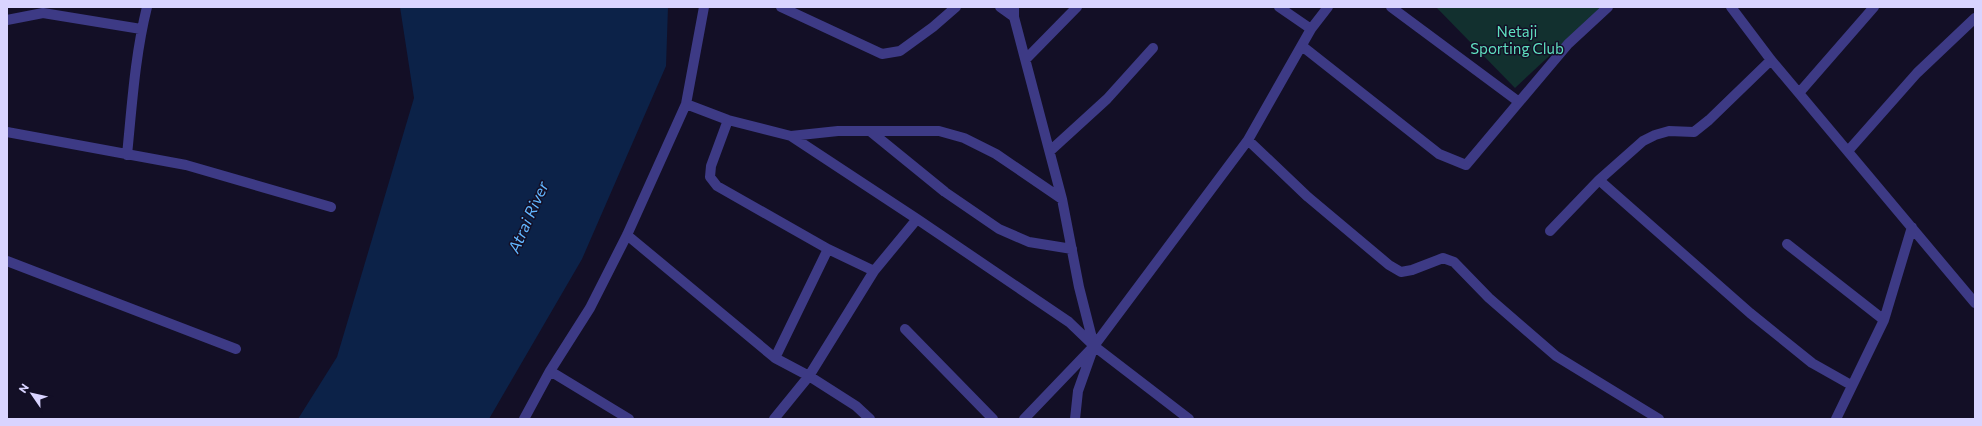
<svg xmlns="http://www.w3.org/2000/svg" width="1982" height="426" font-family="Commissioner,sans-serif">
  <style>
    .green { fill: #12302f }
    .water { fill: #0c2248 }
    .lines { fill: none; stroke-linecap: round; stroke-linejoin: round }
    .minor { stroke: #3d3a85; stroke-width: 10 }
    .labels { text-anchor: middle; stroke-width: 3; stroke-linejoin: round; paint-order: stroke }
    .park-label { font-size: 15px; fill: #5fe0c0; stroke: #130f26 }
    .water-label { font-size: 16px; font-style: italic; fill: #62b6ff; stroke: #130f26 }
  </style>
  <rect width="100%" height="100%" fill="#130f26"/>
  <path class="green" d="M1436,7h166l-87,81z"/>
  <path class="water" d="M400,7h268l-2,59 -84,193 -93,160h-191l39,-62 77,-259z"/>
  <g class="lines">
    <path class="minor" d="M781,7l101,47 18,-3 33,-24 23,-20
      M1000,7l14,10
      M1014,7v10l48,182 17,88 15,59 -16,45 -3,28
      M1279,7l32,22
      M1391,7l128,95
      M1731,7l40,53 204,243
      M7,20l36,-7 98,16
      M1302,46l137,108 27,11 102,-121 40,-37
      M1026,59l51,-52
      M1799,93l75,-86
      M686,104l42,16 63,16 47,-5h101l25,7 32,16 66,45
      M728,120l-17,46 -1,11 7,9 111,63 46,22
      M870,131l75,61 54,37 30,13 43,7
      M7,132l179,33 145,42
      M791,136l126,83 152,103 25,24 95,73
      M1248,140l60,57 81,68 12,7 11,-2 31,-12 11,4 35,36 67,58 103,63
      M1050,151l57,-52 46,-51
      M1848,151l69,-78 58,-55
      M127,155c5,-50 8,-100 20,-148
      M1599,180l151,133 62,50 39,22
      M1550,231l49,-51 44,-39 12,-6 14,-4 25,1 15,-12 62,-60
      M627,235l148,123 34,18 47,30 14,13
      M1787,244l97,76
      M7,261l229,88
      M905,329l88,90
      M775,358l53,-109
      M550,371l79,48
      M524,419l26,-48 40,-63 37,-73 59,-131 18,-97
      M774,419l35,-43 65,-105 43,-52
      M1024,419l70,-73 154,-206 63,-111 17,-22
      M1836,419l48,-99 28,-93"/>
  </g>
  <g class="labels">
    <g class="park-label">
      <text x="1517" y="37">Netaji<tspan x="1517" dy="17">Sporting Club</tspan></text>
    </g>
    <g class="water-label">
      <text transform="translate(528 217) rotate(-66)" y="6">Atrai River</text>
    </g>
  </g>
  <rect width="1982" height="426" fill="none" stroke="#d9d4ff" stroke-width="16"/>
  <g transform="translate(32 394) rotate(304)" stroke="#130f26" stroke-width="3" paint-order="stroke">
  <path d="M0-3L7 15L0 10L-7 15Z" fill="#d9d4ff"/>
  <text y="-6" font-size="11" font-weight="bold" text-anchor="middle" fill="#d9d4ff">N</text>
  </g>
</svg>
